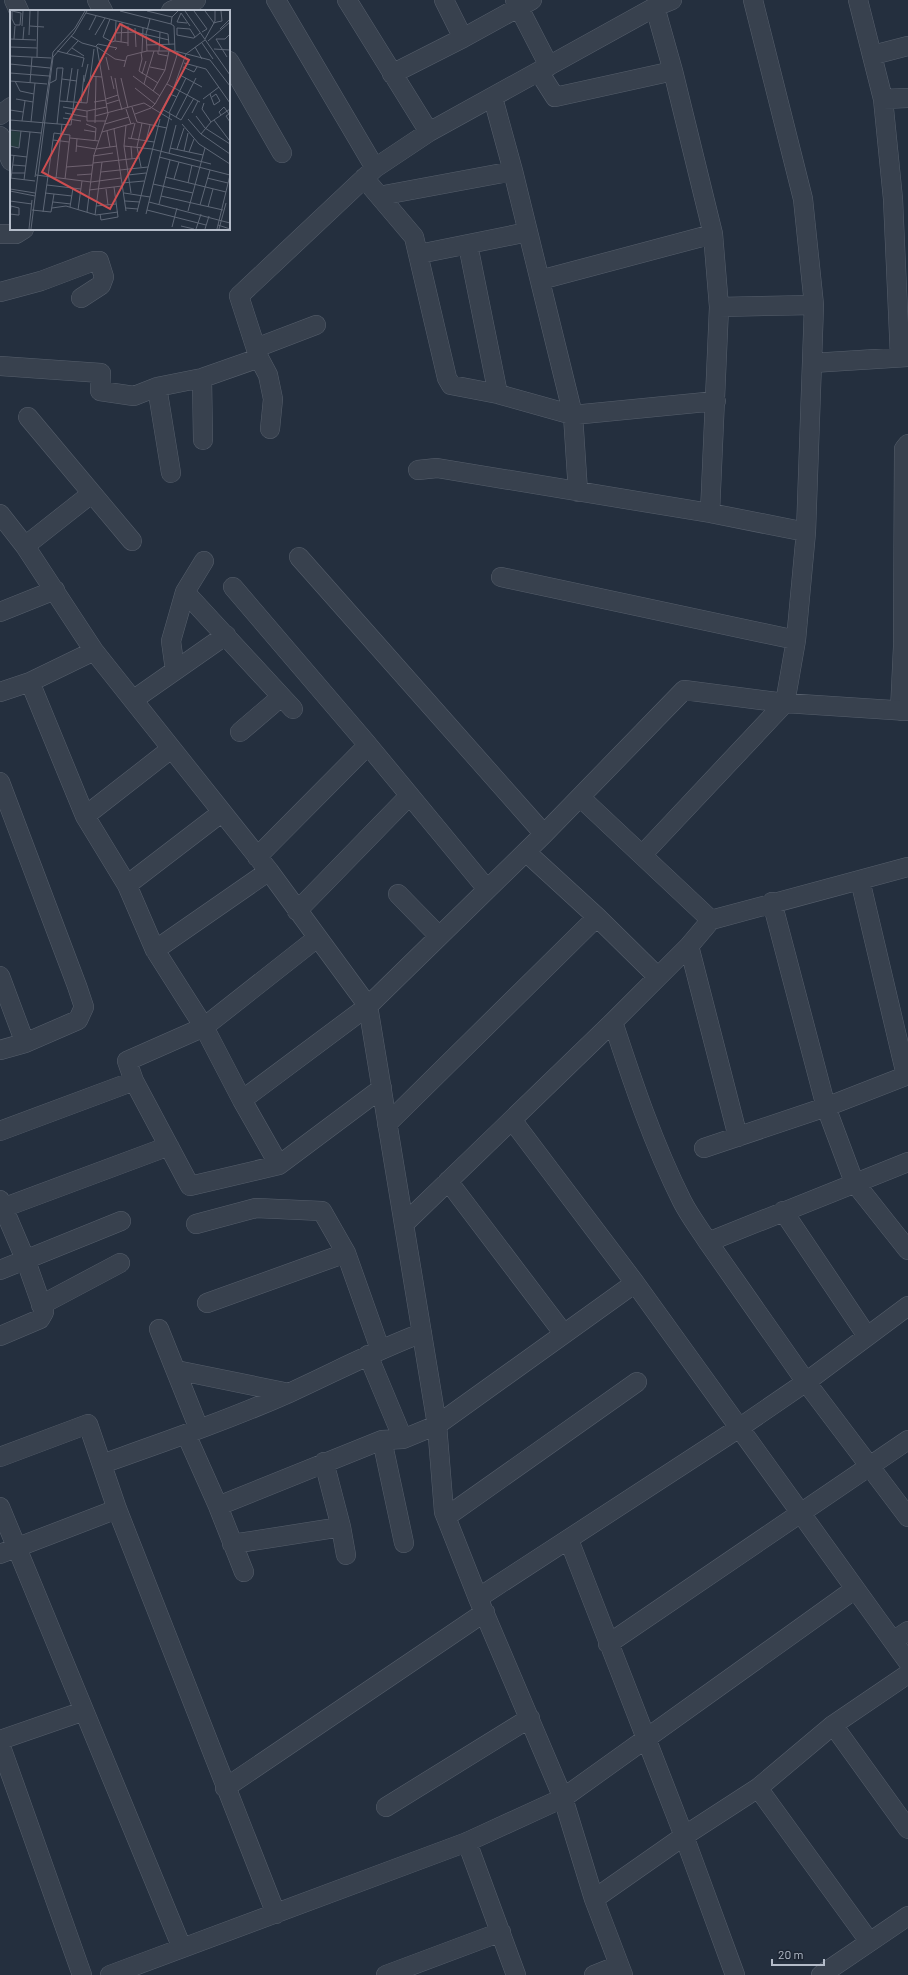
<svg xmlns="http://www.w3.org/2000/svg" width="908" height="1975" font-family="Barlow,sans-serif">
  <style>
    .lines { fill: none; stroke-linecap: round; stroke-linejoin: round }
    .street-casing { stroke: #565f6c; stroke-width: 20 }
    .street { stroke: #38414e; stroke-width: 19 }
    .inset-road { fill: none; stroke: #5e6776; stroke-width: 1 }
    .view { fill: #ce4d50; fill-opacity: 0.15; stroke: #ce4d50; stroke-width: 2 }
    .inset-edge { fill: none; stroke: #b4bcc9; stroke-width: 2 }
  </style>
  <rect width="100%" height="100%" fill="#242f3e"/>
  <g class="lines">
    <g class="street-casing">
      <path id="street" d="M14,0l5,11
        M97,0l6,11
        M276,0l99,168
        M347,0l82,132
        M444,0l19,38
        M515,0l34,66
        M858,0l25,99 10,100 7,158
        M655,7l18,64 40,163 6,73 -9,206
        M171,11l25,-11
        M873,55l35,-9
        M229,61l53,92
        M539,72l16,25 118,-26
        M392,74l71,-36 69,-38
        M493,98l20,73 60,244 5,77
        M883,99l25,-1
        M0,115l11,-8
        M0,136l11,25
        M364,178l50,59 33,141 4,7 47,9 75,21 143,-14
        M379,196l134,-25
        M0,234h16l8,-5
        M468,245l30,149
        M419,254l109,-22
        M540,280l173,-46
        M0,292l41,-11 53,-20h5l5,16 -3,8 -20,13
        M719,307l95,-2
        M256,348l60,-23
        M812,363l96,-6
        M0,366l101,7 -1,18 34,5 23,-9 45,-9 57,-20
        M202,378l1,62
        M157,387l14,86
        M28,417l104,124
        M270,429l3,-30 -5,-24 -9,-17 -20,-62 136,-128 54,-36 226,-125 17,-7
        M418,470l19,-2 273,45 96,19
        M0,514l25,32 69,105 175,220 99,135 69,419 7,87 34,86 85,200 31,101 29,76
        M25,546l66,-52
        M299,557l245,277
        M501,577l295,63
        M233,587l135,158
        M185,592l108,117
        M0,612l55,-22
        M175,670l-4,-29 14,-49 19,-31
        M30,682l55,134 42,69 28,65 49,77 38,73 37,65
        M0,692l30,-10 64,-31
        M133,700l93,-65
        M900,711l3,-64 1,-198 4,-5
        M240,732l41,-35
        M0,782l77,204 7,21 -6,13 -53,23 -25,7
        M580,797l131,123 197,-53
        M85,816l86,-67
        M526,852l71,65 61,60
        M643,854l142,-151 11,-63 10,-108 8,-227 -11,-106 -50,-199
        M257,857l111,-112 119,144
        M860,880l46,195
        M127,885l94,-72
        M398,894l41,42
        M772,902l54,205 28,75 54,68
        M297,911l112,-115
        M711,920l-22,26 49,191
        M317,938l-113,89 -77,34 7,20 56,105 89,-21 103,-77
        M155,950l114,-79
        M0,976l25,67
        M613,1022c20,61 40,121 69,179 7,14 17,27 26,41
        M242,1100l126,-94 176,-172 140,-144 101,13 123,8
        M512,1120l123,163 273,379
        M387,1124l210,-207
        M0,1131l134,-50
        M704,1148l122,-41 82,-32
        M908,1162l-200,80 98,140 102,135
        M448,1181l116,153
        M0,1200l26,61 18,51 -4,7 -40,17
        M0,1209l169,-63
        M783,1211l84,125
        M196,1224l60,-16 66,3 24,42 34,96
        M404,1224l209,-202 76,-76
        M0,1270l121,-49
        M207,1303l139,-50
        M41,1305l79,-42
        M159,1329l40,100
        M368,1355l35,84
        M176,1370l113,23
        M186,1434l32,72 26,66
        M382,1440l22,103
        M0,1457l88,-33 29,85 159,405
        M324,1462l17,65 5,28
        M102,1464c62,-22 126,-44 187,-71 44,-20 87,-43 133,-60
        M218,1506l164,-66 21,-1 34,-14 198,-142
        M0,1507l182,441
        M446,1517l191,-135
        M569,1540l115,296 51,139
        M232,1544l109,-17
        M0,1554l117,-45
        M478,1598l261,-170 67,-46 102,-76
        M893,1641l15,-10
        M608,1644l300,-204
        M833,1725l75,104
        M0,1740l84,-29
        M0,1744l82,231
        M225,1788l260,-176
        M758,1788l111,153
        M386,1807l144,-89
        M467,1842l49,133
        M594,1899l90,-63 74,-48 75,-63 75,-51
        M110,1975l357,-133 96,-44 292,-209
        M386,1975l115,-43
        M594,1975l25,-10
        M821,1975l87,-59"/>
    </g>
    <use href="#street" class="street"/>
  </g>
  <g transform="translate(10 10)">
    <rect width="220" height="220" fill="#242f3e"/>
    <path d="M0,121l11,1 -2,15 -9,-1z" fill="#263c3f"/>
    <path class="inset-road" d="M2,1l9,2 -1,12h-5l-3,-6v-8M110,1l51,13M137,1l25,6M175,1l45,64M184,1l13,18 -5,3M195,1l9,12 3,-1M76,3l82,21 1,11M171,3l-4,9 10,1M171,3l9,13M100,9l-7,18 9,5 3,-1 1,-20M207,12l5,-1 -1,-10M12,16l1,-15M20,16l14,1M118,16v20M125,18l1,19M210,19l10,-10M79,20l7,-14M105,23l20,-1 34,8M19,25l1,-24M85,25l10,-17M61,26l11,7 15,4 18,12 11,2M185,27l-5,-8 -13,-1v7l16,3h1l6,-5M0,29l26,1M4,29l1,-13M13,29l1,-12M195,29l10,-18v-10M206,29l11,18M206,29h9l5,-5M105,31l13,2M198,31l22,-19M111,32l1,-20M192,33l11,16M137,35l28,-1M86,36l2,-2 19,4 -2,2M0,37l27,1M185,37l7,12M62,38l12,8M204,39l16,1M47,41l27,7 -2,9M137,41l-1,-17 4,-15M148,41v3l10,2M149,41l1,-19M165,41l-1,-25 -3,-2 1,-7 6,-6M131,42l1,7 -3,12 19,12M132,42l1,-24M56,44l12,-13M0,46l41,2M27,47l1,-46M96,47l3,13M174,53l22,6 24,34M0,54l40,4M114,57l3,-11 20,-5h28l35,9 20,26M140,57l15,3M173,57l11,5 3,-5M0,63l39,3M132,64l4,-13M170,65l22,12M80,66l12,1M101,66l3,13M123,66l27,20M105,68l3,17M111,68l7,30M52,69l15,2M0,71l37,3M5,71l5,10 14,3M74,72l4,-18M20,73l2,-26M40,73l6,-3 1,-12h6l-6,56M134,74l10,-33M157,74l31,17M164,77l12,-33 19,-14M125,78l20,16M143,81l12,-21 4,-19M200,84l4,11 6,-4 -4,-7 -4,3M6,89l17,3M96,89l12,-4 4,15M193,89l16,-12M50,91l27,2 7,-54M57,91l5,-33M84,92l12,-2M71,93l3,-28M194,93l-2,6 9,13M96,94l13,-4M53,97l24,4M122,97l5,15 30,6M116,99l5,15M152,99l19,11 13,-22M0,100l13,2M55,103l22,4M150,103l10,-19 7,3M159,103l17,-35M182,103l6,-12 2,1M125,104l16,-6 4,-4 14,-24 9,-28M211,105l-2,-3 5,-5 5,7 -3,2 4,6M85,106l49,-13 28,17M186,106l9,12 25,16M166,107l20,-39M53,108l18,3M178,109l13,15 29,20M0,110l61,5 7,-56M204,110l15,20M12,111l3,-20M96,111h-19v-10l20,-4M21,112l4,-39M85,113l1,-46M76,114l10,4 -1,12M95,114l24,-7M172,114l17,20 31,20M104,119l12,82M0,120l31,3M74,120l12,2M97,121l3,16M92,122l32,-9M191,124l10,-12 19,-13M60,128l29,3M118,128l26,4M121,129l4,-16M43,130l16,2M136,131l4,-16M0,136l9,2 2,-17M67,136l19,3 21,-3M114,136l2,-21M121,136l1,13M160,138l33,7M167,139l7,-21M174,141l4,-18M66,142l1,-13M179,142l5,-13M159,143l7,-28M0,145l17,2M83,146l20,-3M149,147l71,18 -13,54M83,153l46,-5M3,155l13,1M56,157l27,-2M131,157l-4,-20 5,-24M91,162l47,-5M2,163h13M26,165l55,7 30,-4M67,165l15,-1M118,165l18,-2M25,167l18,-125 22,-24 10,-17M155,167l61,15M0,168l25,3M1,168l3,-23M46,168l6,-54M197,168l21,5M164,169l5,-17M14,170l6,-48M112,173l22,-2M178,173l4,-18M143,174l40,9M37,175l34,4M0,179l25,4M96,179l2,16M79,180l33,-4M0,181l25,5M35,183l27,3M114,183l26,4M121,183l-7,-47 28,3 59,15M151,186l62,14M0,191l22,3M115,191l15,1M43,192l18,2M139,192l81,21M149,194l11,-44M190,195l10,-35M86,196l20,-2M60,197l3,-19M198,197l5,-18M42,198l14,-2 30,9 22,-3M116,198l12,1M22,200l19,2 3,-18M68,200l4,-29M137,200l59,15M178,201l17,-63M33,202l11,-79 16,2 -5,44M77,202l7,-57 14,-41 -11,-67M127,202l23,-93M0,204l8,1h1v-7l-8,-2 -1,8M90,204l1,6 17,-3 -4,-30M136,204l24,-100M85,205l7,-53M208,215l12,4M171,216l13,3M162,217l5,-19M19,219l3,-29M21,219l22,-172 21,-24 13,-22M186,219l5,-15M195,219l4,-13M209,219l7,-26"/>
    <path class="view" d="M110,14l69,36 -79,149 -68,-37z"/>
    <rect width="220" height="220" class="inset-edge"/>
  </g>
  <path d="M772 1959v6h52v-6" fill="none" stroke="#b4bcc9" stroke-width="2"/>
  <text x="778" y="1959" font-size="12" fill="#b4bcc9" stroke="#1d2633" stroke-width="3" paint-order="stroke">20 m</text>
</svg>
